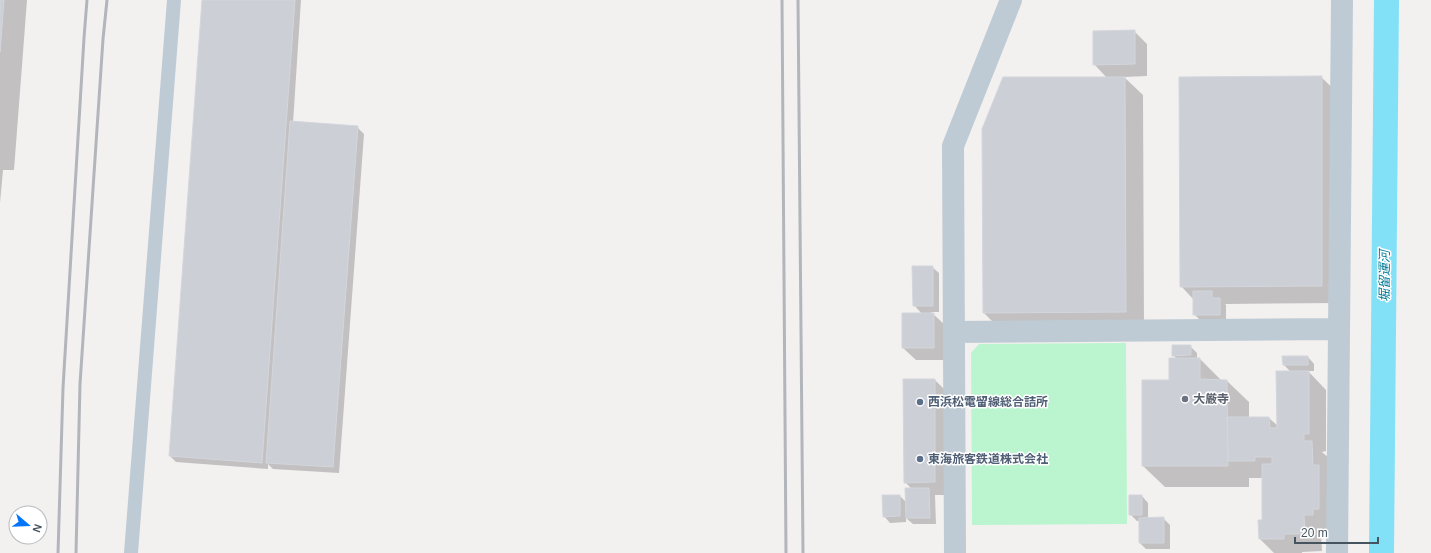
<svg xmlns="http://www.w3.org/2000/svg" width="1431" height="553" font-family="Helvetica,'Noto Sans JP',sans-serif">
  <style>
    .green { fill: #baf5cf }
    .water { fill: #82e1f7 }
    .shadow { fill: #0003 }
    .building { fill: #cccfd6; stroke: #d3d6dc }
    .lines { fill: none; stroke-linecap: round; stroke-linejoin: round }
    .service { stroke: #bfcbd4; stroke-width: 14 }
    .minor { stroke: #bfcbd4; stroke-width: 22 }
    .rail { stroke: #b2b5bb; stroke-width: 3 }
    .worship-dot { fill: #6b7280; stroke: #fff; stroke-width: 1.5 }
    .service-dot { fill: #5c6f8a; stroke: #fff; stroke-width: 1.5 }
    .labels { text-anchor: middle; stroke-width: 3; stroke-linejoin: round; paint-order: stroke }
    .worship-label { font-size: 12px; font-weight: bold; fill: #5b616d; stroke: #fff; text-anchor: start }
    .service-label { font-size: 12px; font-weight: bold; fill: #4e5e75; stroke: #fff; text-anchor: start }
    .water-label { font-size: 13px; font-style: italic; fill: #037b97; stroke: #fff }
  </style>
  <rect width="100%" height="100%" fill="#f3f0f0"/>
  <path class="green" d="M1126,343l1,181 -155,1 -1,-172 8,-9z"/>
  <path class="water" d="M1374,0h25l-5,553h-25z"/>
  <path class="shadow" d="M0,0h27l-13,170h-11l-3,33z
    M203,0h98l-8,123 64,4 7,7 -25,339 -66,-4 -5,-5v5l-92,-7 -6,-6z
    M1134,31l13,13v32l-23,1 19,18 1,235 -142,1 -18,-18 123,-235 -13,-14z
    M1321,77l18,17 1,209 -115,1 1,1v16h-25l-7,-7v-14l-13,-14z
    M932,267l7,6v39h-8l15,14v34h-30l-13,-12 19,-34 -8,-9z
    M1190,346l7,7v6h3l22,22h5l22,21v16h20l9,8 13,-54 -7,-7 24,-8 6,7v7h-6l18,19v61l-4,1 8,7v74l-9,-1 1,19 -20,1v1h-28l-14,-14 3,-18v-43h-14v9h-84l-22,-21 34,-107 -4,-4z
    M935,380l13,13v102h-13l1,29h-23l-7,-6v4l-16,1 -6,-7 16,-20 6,6 6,-13 -7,-7z
    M1142,496l6,7v16l15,-1 7,7v24h-24l-6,-6v-22h-3l-7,-7z"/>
  <path class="building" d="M0,0h4l-4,52z
    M202,0h93l-33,463 -93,-7z
    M1135,30v34l-42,1v-34z
    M1322,76v210l-142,1 -1,-210z
    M1003,77h122l1,235 -143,1 -1,-184z
    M290,121l68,5 -25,341 -67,-4z
    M912,266h21v40h-20z
    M1193,291h19v7h8v17h-27z
    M902,313h32v35h-32z
    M1172,345h19v10l-19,1z
    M1282,356h26v9h-25z
    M1169,358h31v21l27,1 1,86h-86v-86h27z
    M1276,371h33v63h-5v7h8l1,24h6v44h-6v6h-9l1,19h-21v5h-25l-1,-19h4v-56h10v-7h-17v4h-27l-1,-44h42l1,11h7z
    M903,379h32v103l-31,1z
    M905,488h24l1,30h-24z
    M882,495h18v21l-17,1z
    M1129,495h13v20h-13z
    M1164,517v26h-25v-25z"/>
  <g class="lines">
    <path class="service" d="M131,553l43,-553"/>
    <path class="minor" d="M954,332l385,-3
      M955,553l-2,-407 58,-146
      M1337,553l5,-553"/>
    <path class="rail" d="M782,0l4,553
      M798,0l5,553
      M58,553l5,-165 21,-350 3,-38
      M76,553l4,-169 23,-345 4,-39"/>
  </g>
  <circle class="worship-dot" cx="1185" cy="399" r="4"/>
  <g class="service-dot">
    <circle cx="920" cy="402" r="4"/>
    <circle cx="920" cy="459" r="4"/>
  </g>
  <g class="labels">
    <g class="worship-label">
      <text x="1193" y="403">大厳寺</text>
    </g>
    <g class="service-label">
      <text x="928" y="406">西浜松電留線総合詰所</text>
      <text x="928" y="463">東海旅客鉄道株式会社</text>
    </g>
    <g class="water-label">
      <text transform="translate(1384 276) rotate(-90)" y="5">堀留運河</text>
    </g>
  </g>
  <g transform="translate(28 525) rotate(109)"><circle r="19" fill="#ffffff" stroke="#b5bbbf"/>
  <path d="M0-3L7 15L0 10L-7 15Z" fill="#0375fa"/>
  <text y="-6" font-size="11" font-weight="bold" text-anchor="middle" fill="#465460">N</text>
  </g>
  <path d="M1295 537v6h83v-6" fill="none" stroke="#465460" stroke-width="2"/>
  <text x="1301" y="537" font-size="12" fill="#465460" stroke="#ffffff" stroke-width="3" paint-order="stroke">20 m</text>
</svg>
